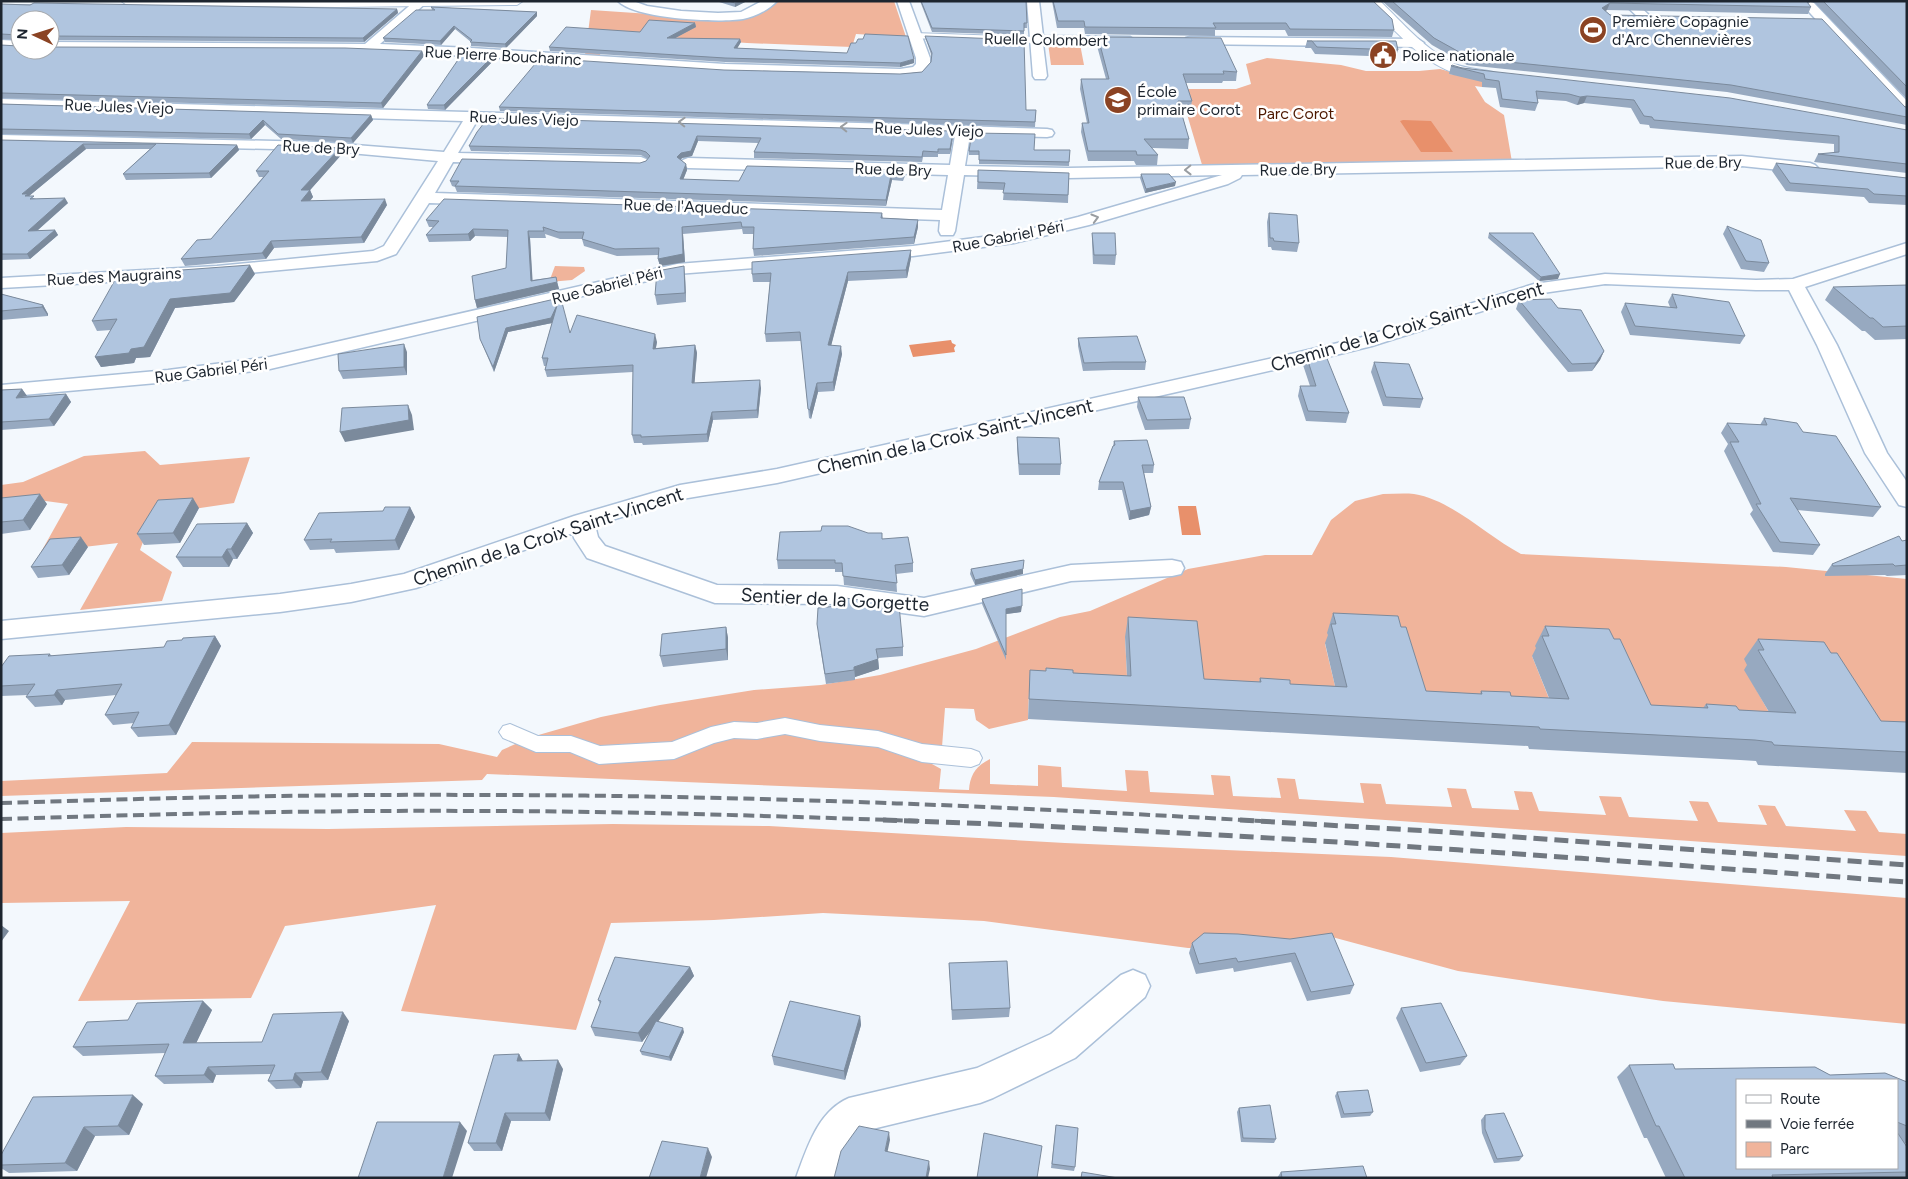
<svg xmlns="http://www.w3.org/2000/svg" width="1908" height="1179" font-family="Figtree,sans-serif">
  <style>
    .green { fill: #f0b49b }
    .water { fill: #e8906b }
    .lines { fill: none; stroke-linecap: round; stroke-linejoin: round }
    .pedestrian-casing { stroke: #abc0d9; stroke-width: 2 }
    .minor-casing { stroke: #abc0d9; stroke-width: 3 }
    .tertiary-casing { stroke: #abc0d9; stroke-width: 2 }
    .pedestrian { fill: #fff; fill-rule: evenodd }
    .minor { fill: #fff; fill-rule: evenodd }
    .tertiary { fill: #fff; fill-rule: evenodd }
    .rail-far1 { stroke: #717880; stroke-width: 4; stroke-dasharray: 11 5.5; stroke-linecap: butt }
    .rail { stroke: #717880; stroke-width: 5; stroke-dasharray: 14 7; stroke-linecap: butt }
    .wall { fill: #97a9c0; fill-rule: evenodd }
    .shaded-wall { fill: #7b8a9c }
    .building { fill: #b0c5df; stroke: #7b8a9c }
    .oneway { stroke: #999da1 }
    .labels { text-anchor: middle; stroke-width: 5; stroke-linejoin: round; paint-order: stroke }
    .far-poi-label { font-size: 16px; fill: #1d252f; stroke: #fff; text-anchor: start }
    .far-street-label { font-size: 16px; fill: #1d252f; stroke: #fff }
    .far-park-label { font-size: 16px; fill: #4d1800; stroke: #fff }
    .street-label { font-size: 19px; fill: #1d252f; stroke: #fff }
  </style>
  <rect width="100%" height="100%" fill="#f3f8fd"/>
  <path class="green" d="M777,1h117l12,36 -50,-3 -4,13 -105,-4 -145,-11 -2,24 -15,-1 6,-45 133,9 27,-4z
    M1048,43l32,1 4,21h-33z
    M1267,58l74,7 25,6h53l21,-2 11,3 -2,2 33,5v8l-7,-1 10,16 19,13 8,47 -309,6 -17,-57h4l-7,-22h53l15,-5 -5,-20z
    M555,266l29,1 1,4 -13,9 -23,2z
    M145,451l15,14 90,-8 -16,46 -81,12 -13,35 32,22 -10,29 -82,9 38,-67 -77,9 27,-48 -30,-4 -37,19v-34l22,-3 61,-26z
    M1383,494c10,0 21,-1 31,0 38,6 73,42 107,60l265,13 121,12v165l-157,-74h-5l38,67 -90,-13 -154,-68h-7l26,65 -101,-8 -128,-69h-4l15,63 -99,-5 -116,-65 3,59 -99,-5 -1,29 -39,9 -13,-9 -2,-11 -29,-1 -3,39 -32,-1 -105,-20 -195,27 -75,-17 66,-19 59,-12 94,-15 67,-5 59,-10 96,-26 84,-32 30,-6 98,-42 77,-14h47l19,-35 24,-19z
    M778,731l84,8 52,15 27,15 -2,20 30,1c1,-15 7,-24 21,-31v25l48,2v-21l23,2 1,20 65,4 -2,-21 23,1 2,21 64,3 -3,-20 19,1 3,20 48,2 -4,-20 18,1 4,20 65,4 -4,-20 21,1 5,20 66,3 -5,-19 19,1 6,19 47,2 -5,-19 18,1 7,19 67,4 -7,-19 22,1 8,20 69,4 -9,-20 19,1 10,20 49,3 -9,-20 17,1 11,20 70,5 -12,-21 22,1 13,21 28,2v22l-853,-59 -567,-23 -5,6 -481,16v-15l166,-8 25,-31 247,2 58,13 5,-7 18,-8 48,5 30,10 112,-18z
    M613,824l156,2 296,17 326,14 516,41v126l-244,-23 -205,-30 -126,-34 -49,12 -95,-1 -204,-27 -161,-8 -109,7 -103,3 -35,107 -175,-19 35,-106 -151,21 -34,72 -173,3 52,-100 -129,2v-70l125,-6 202,2z"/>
  <path class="water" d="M1403,120l28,1 22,31h-32l-21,-31z
    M951,340l1,3 4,2 -2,3 1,4 -42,5 -4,-12z
    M1178,506h18l5,29h-19z"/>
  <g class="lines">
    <g class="pedestrian-casing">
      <path id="pedestrian" d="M914,33l122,4 5,3 -5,3 -125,-5 -2,-2z
        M785,718l35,7 58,6 44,13 49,5 8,3 3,6 -3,6 -8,3 -49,-5 -44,-15 -58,-6 -35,-7 -28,5 -23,-1 -20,5 -40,16 -75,5 -29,-12h-34l-33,-14 -4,-6 4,-6 7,-2 28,12h33l29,10 72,-4 39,-15 23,-5 23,1z"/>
    </g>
    <g class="minor-casing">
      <path id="minor" d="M415,1l12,1 -47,42 91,4 254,16 175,5 13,-2 3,-3v-6l-19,-57h12l21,57v7l-8,9 -22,3 -175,-5 -254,-16 -124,-5 -297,-1v-8l315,2z
        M618,1h15l14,5 34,5 37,2 23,-1 21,-11h15c-8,9 -23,16 -34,18 -24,4 -108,0 -125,-18z
        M1027,1h12l4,35 87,1 6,4 -6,4 -87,-1 4,32 -2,3h-10l-2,-3z
        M1621,1h13l17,16 -6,4 -4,-1z
        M1799,1h13l95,100v13l-5,-1z
        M1190,37l228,2 6,4 -6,4 -232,-3 -2,-3 2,-3z
        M1,40l19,1v8l-19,-1z
        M1,99l962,27 84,3 5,1 2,3 -2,3 -5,1 -77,-2 -5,31 103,2 674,-12 68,7 5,2 3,3 -3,3 -5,2 -68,-7 -500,9 -2,3 -12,6 -139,41 -75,18 -101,13 -236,18 -407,95 -102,13 -167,15v-12l167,-15 102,-13 407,-93 236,-18 101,-13 64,-16 144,-42 -154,3 -104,-3 -9,56 -2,4h-12l-2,-4 1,-11 -511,-17 -33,51 -19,7 -160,15 -216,12v-10l216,-12 156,-15 11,-5 54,-85 -121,-11 -316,-7v-8l316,7 127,10 19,-31 -462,-14zM477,121l478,14 -5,30 -262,-7 -5,2 -3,3 3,3 5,2 260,7 -6,35 -507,-17 18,-31 188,5 5,-2 3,-3 -3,-3 -5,-2 -183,-4z
        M1907,243v11l-102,33 32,58 50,108 20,29v25l-8,-2 -34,-52 -48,-108 -28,-55h-33l-151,-6 -69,10 -164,52 -81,20 -514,117 -95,16 -87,26 3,12 7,9 112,39 120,1 87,12 147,-33 101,-5 9,2 3,6 -3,6 -9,2 -101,5 -147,35 -87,-12 -122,-1 -128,-45 -13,-20 -1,-5 -157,55 -65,14 -71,10 -279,27v-18l279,-27 71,-10 53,-10 170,-58 106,-31 97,-16 514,-115 68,-16 175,-54 71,-10 151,6 37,-1z
        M1133,970l12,5 5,11 -5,11 -70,61 -82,40 -13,5 -120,29 -19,26 -7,20h-38c11,-30 22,-67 53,-80l128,-30 74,-34 70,-59z"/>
    </g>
    <g class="tertiary-casing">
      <path id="tertiary" d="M121,1h402l-6,4 -179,2 -211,-2z
        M1366,1h14c23,22 45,49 75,63 12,5 26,5 38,8l2,3 -2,3c-7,2 -15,0 -23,-1 -35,-6 -58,-29 -83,-54 -7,-7 -15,-14 -21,-22z"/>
    </g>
    <use href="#pedestrian" class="pedestrian"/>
    <use href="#minor" class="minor"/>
    <use href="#tertiary" class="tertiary"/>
    <path class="rail-far1" d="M1,803c158,-5 317,-9 475,-8 262,0 524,11 785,26
      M1,819c159,-5 317,-9 476,-8 148,0 295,5 443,10"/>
    <path class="rail" d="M883,820c342,11 683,37 1024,62
      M1240,820l191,11 476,34"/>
  </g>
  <path class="wall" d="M716,1h31l-12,6z
    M920,1h106l1,27h-3v7l-92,-3z
    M1052,1h321l21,29 -2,7 -104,-1 -3,-6h-70v6l-130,-2 -1,-6h-27z
    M1382,1h525v98l-92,-96 -5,-1 -2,2 3,3 -3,7 -201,-4 -2,1 5,4 297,92v18l-180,-33 -260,-27 -35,-20z
    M1,4l396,5 1,4 -34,29 -314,-2v-20l-30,30 402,1 2,5 -41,52 -382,-10v-53l18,1v-6l-18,-1z
    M431,7l106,5v4l-31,32 -35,-2v-4l-16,-13 -14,16 -56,-3 -2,-4 49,-28z
    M695,23l1,4 -21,11 65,1 1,3 -4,6 177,15 -14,4 -175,-5 -175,-11 -1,-4z
    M925,36l101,74h10l-1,17 -535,-16 -1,-4 225,-37 176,4 22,-2 9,-10 1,-5 -6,-17z
    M1098,37l139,35 -1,9h-13l-1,2h-36l6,18 -2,10h-9l8,28 -1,10 -36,-1 6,7 -1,10h-21l-2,-4h-46l-7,-29 1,-9h5l-7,-34 1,-10h25l-9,-33z
    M1307,41l91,9 -2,7 -81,-3 -4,-6h-6z
    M495,59l-50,51 -17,-1 -1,-4z
    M1451,66l456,64v43l-93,-11 4,-8 16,-1v-9l-184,-16 -1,-3 -9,-1 -9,-16 -47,-5 -7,2 -11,-4 -29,-2 1,4 -3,8 -35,-4 -4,-19 -14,-1v-5l-33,-8z
    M1,104l370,11 2,5 -20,23 -72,-4 -16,-14 -14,14 -250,-5z
    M477,132l476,5 -3,17h-12v3h-15l-1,5 -168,-4v-6l4,-9 -60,-2 -6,15 -10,2 -1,2 5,4 1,6 -4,10 56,1 165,-11 1,6 -2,5 -11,-1 -6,26 -429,-14 -2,-5 -3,-1 -2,-5 190,-18 6,-2 2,-2 -7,-4 -170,-4 -2,-5z
    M1,140l236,5 2,5 -28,28 -85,2 -3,-6 27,-25h-64l-57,47 7,3 32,4 -31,28 18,-1 3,5 -28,24 -29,1z
    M340,148l2,6 -32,36 3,7 -3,4 77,4 -23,38 -90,5 -8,11 -81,7 -4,-7 30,-20 52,-62h-4l-3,-6z
    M1070,150l-1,16 -90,-2v-9h-10v-4z
    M1776,163l131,15v27l-38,-2 -5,-6 -78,-6 -14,-20z
    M978,170l91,3 -1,30 -65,-3 1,-10 -27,-1z
    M1141,174l34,12 -30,7 -5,-15z
    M882,213l1,5 35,2v7l-4,17 -160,12 -1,-7 1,-15h-11l-1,-5 -59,5 2,28 -25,4 -2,-7v-4l-41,1 -33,-10 -2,-7h-22l-15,-5 1,4h-16l2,42 24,-3 3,12 -82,19 -2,-8 31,-32 2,-31 -33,-1 -5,5 -41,1 -3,-7 7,-8h-4l-3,-7z
    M1269,213l30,30 -2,9 -25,-2 -1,-3h-3l-1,-25z
    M1727,226l42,37 -5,9 -23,-3 -18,-35z
    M1092,233l24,22 -1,10 -22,-1 -1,-22z
    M1489,233l69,46 -19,2 -51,-43z
    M911,250v8l-4,20 -59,3 -17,64 11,9 -8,37 -16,1 -7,27 -2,-1 -8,-77 -35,1 -1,-8 5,-52h-17l-1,-8z
    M255,274l-21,28 -59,6 -25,49 -14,1 -2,5 -33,4 -6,-10 16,-27 -14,1 -5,-10z
    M685,275l1,27 -29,3 -2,-10z
    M1907,285v54l-32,1 -10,-9h-3l-37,-31 8,-13z
    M1,294l42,11 5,9v2l-47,4z
    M1672,294l73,42 -5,8 -110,-9 -9,-23 4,-9 45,4 -2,-5z
    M559,298l11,35 87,9 -1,6 39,-3 2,8 -3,30 67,5 -3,30 -45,2 -5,22 -65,3 -1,-2h-8l-2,-8 1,-63 -86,5 -2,-7 1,-4h-2l-2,-8 10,-35 -44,9 -14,40 -14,-33z
    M1519,300l39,8 46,43 -4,9 -8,11 -24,1 -52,-63z
    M1078,338l68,24 -1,8h-33l-29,1 -5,-25z
    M407,352v23l-64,4 -4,-8z
    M1306,355l43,58 -3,10 -40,-2 -8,-25 2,-10h10l-7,-21z
    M1374,362l49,37 -3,9 -37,-2 -12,-34z
    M22,389l5,7 39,-2 5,8 -17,24 -53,4v-40z
    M1138,397l53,22 -2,10 -44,1 -8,-23z
    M1764,418l39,14 78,75 -8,10 -76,-7 23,35 -7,10 -40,-3 -23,-38 3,-4 -29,-59 4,-7 -7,-11 6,-10 33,2z
    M1017,437l44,27 -1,11h-41l-2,-27z
    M1114,441l40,24 -1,8h-9l7,34 -2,8 -20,5 -7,-30h-24l1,-8 14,-36z
    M1,498l46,6 -17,26 -29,4z
    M410,507l5,10 -16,33 -63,3 -2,-4 -24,1 -6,-10 79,-29z
    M199,508l-19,35 -36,2 -7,-11z
    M247,523l6,10 -16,26h-4l-4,8h-46l-7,-10z
    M883,539l30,24v9l-17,2 1,18 -53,-7 -1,-13h-8v-3h-57l-1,-9z
    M1907,540v35l-20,1 -2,-1 -60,1v-2l7,-10 70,-23z
    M88,547l-19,28 -31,3 -7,-11z
    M971,569l52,5 -48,11 -5,-11z
    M982,599l39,13 -15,2v46l-24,-56z
    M1333,613l68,14 25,64 54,3 1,-3 30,5 38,2 -17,-42 4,-8 -1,-2 10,-20 69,13 37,66 52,3 3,-4 33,6 30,2 -25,-42 3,-5 -3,-6 14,-20 73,14 50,68 26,1v51l-149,-8 -2,-4 -16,-1 -211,-11 -1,-3 -500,-27 2,-49 97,6 -2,-39 3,-20 76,62 55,3 1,-4 30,6 45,2 -10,-43 3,-8 -1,-2z
    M726,627l2,11v22l-65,7 -3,-11z
    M818,634l85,13v9l-25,2 1,11 -24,8v3l-29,4z
    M215,636l6,10 -45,89 -38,2 -7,-9 3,-5 -21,2 -8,-10 11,-20 -51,5 -3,5 -27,2 -9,-10 2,-2 -27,1v-29l49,-13 2,2 112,-9 18,-7z
    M1290,939l64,46 -4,9 -43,7 -16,-39 -57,10 -1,-4 -37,6 -7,-21 3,-10z
    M949,963l61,45 -1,9 -57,3z
    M690,967l4,9 -36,45 26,11 -13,29 -29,-6 -2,-4 10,-20 -8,11 -47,-6 -4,-9 9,-23 -2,-4z
    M203,1001l9,9 -16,33 66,-1 87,-21 -21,59 -25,1 -2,7 -25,1 -8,-8 3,-7 -55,1 -3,8 -49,1 -9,-8 10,-23 -82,3 -10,-9 55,-27z
    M1401,1008l66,48 -7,9 -40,7 -24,-54z
    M860,1016l1,9 -16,55 -71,-15 -2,-9z
    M519,1054l4,7 40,8 -13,52h-39l-9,30h-28l-6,-8z
    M1673,1064l2,5 140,-2 15,8 55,-2 22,9v62l-3,-1 3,4v31h-241l-19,-40h-3l-27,-61 12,-12zM1737,1080h160v88h-160z
    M1337,1092l36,20 -3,4 -29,2 -6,-22z
    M143,1104l-14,31 -34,1 -18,35 -68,2 -8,-5v-13z
    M1239,1108l37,31 -2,4 -33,-1 -4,-30z
    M1485,1115l38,41 -4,5 -25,2 -12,-30 -1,-13z
    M1056,1125l19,42 -1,4 -23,-3z
    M1281,1172l86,6h-90z"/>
  <path class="shaded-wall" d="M739,1h8l-12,6v-4z
    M1610,3l-3,7 -8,5 3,-7z
    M397,9l1,4 -34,29 -1,-4z
    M537,12v4l-31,32 -1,-4z
    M695,23l1,4 -28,15 -1,-4z
    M454,26l1,3 -14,16 -1,-4z
    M740,39l1,3 -6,10 -1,-4z
    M422,51l2,5 -41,52 -2,-5z
    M494,55l1,4 -50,51 -1,-5z
    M914,59v4l-14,4v-4z
    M1587,96l-3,7 -7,2 3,-8z
    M371,115l2,5 -20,23 -2,-5z
    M263,120l2,5 -14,14 -2,-5z
    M953,131v6l-3,17v-5z
    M697,136l1,5 -6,15 -10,2 -4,5 -1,-6z
    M83,144l3,5 -57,47 2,3 -9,-5z
    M237,145l2,5 -28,28 -2,-5z
    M340,148l2,6 -38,43 -3,-7z
    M686,164l1,6 -6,15 -1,-6z
    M891,175l1,5 -6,26v-6z
    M1176,182l-1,4 -30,7 1,-4z
    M310,190l3,7 -9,11 -3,-7z
    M65,198l3,5 -37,33 -3,-5z
    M385,199l2,6 -23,38 -3,-6z
    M918,220v7l-4,17v-7z
    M682,227l1,7 2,28 -25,4 -2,-7z
    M473,229l2,7 -5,5 -2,-7z
    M55,230l3,5 -28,24 -3,-5z
    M528,231l2,7 3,49 24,-5 2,7 -82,19 -2,-8 56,-19z
    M271,241l3,7 -8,11 -4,-6z
    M911,250v8l-4,20 -1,-8z
    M250,265l5,9 -21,28 -59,6 -25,49 -14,1 -2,5 -33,4 -6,-10 36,-8 39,-50z
    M684,266l1,9 1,27 -1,-9z
    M848,272v9l-19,73 -1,-9z
    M1560,274l-2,5 -19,2 2,-4z
    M560,298l-8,25 -44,9 -14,40 -1,-5 13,-39z
    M43,305l5,9v2l-6,-9z
    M655,334l2,8 -3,14 -1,-7z
    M404,344l3,8v23l-3,-8z
    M695,345l2,8 -3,37 -2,-7z
    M841,346l1,8 -8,37 -1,-9z
    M1604,351l-4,9 -8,11 4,-8z
    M760,380l1,8 -3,30 -1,-8z
    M817,383l1,9 -7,27 -1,-9z
    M22,389l5,7 -11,2z
    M66,394l5,8 -17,24 -5,-7z
    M408,405l4,10 2,15 -69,12 -5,-10z
    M712,412l1,8 -5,22 -1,-8z
    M40,494l7,10 -17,26 -7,-10z
    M193,498l6,10 -19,35 -7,-10z
    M410,507l5,10 -16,33 -4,-10z
    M1151,507l-2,8 -20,5 1,-9z
    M247,523l6,10 -16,26 -6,-10z
    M81,537l7,10 -19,28 -7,-10z
    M227,549l6,10 -4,8 -7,-10z
    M1023,569v5l-48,11v-5z
    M1022,606l-1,6 -15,2v-5z
    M726,627l2,11v22l-2,-11z
    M215,636l6,10 -45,89 -7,-10z
    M878,659l1,10 -24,8 -1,-10z
    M57,690l8,10 -3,5 -8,-10z
    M1,925l8,6 -8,11z
    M690,967l4,9 -52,66 -4,-9z
    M203,1001l9,9 -20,42 -9,-9z
    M343,1012l6,9 -21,59 -7,-8z
    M860,1016l1,9 -16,55 -1,-9z
    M683,1028l1,4 -13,29 -2,-4z
    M519,1054l5,9 -7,-2z
    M558,1060l5,9 -13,52 -5,-8z
    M208,1067l8,8 -3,8 -9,-8z
    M295,1073l8,8 -2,7 -8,-8z
    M133,1095l10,9 -14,31 -11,-9z
    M505,1113l6,8 -9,30 -6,-8z
    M460,1122l7,9 -15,47h-9z
    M84,1127l11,9 -18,35 -12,-8z
    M889,1132l1,8 -4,19 -1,-8z
    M708,1148l4,9 -6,21h-6z
    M929,1161l1,8 -2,9h-2z"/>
  <path class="building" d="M728,1h11l-4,2z
    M921,1h105l1,22h-3v8l-92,-3z
    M1053,1h320l19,18 2,11 -104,-1 -4,-6h-73l3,5 -131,-1 -1,-6h-26z
    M1392,1h415v1l4,5 -201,-4 -8,5 8,7 212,4 83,88h2v10l-176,-32 -261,-27 -36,-20z
    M1823,1h84v86z
    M34,3l363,6 -34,29 -313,-2v-16h-30v30h30v-3l295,1 77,3 -41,52 -380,-10v-48l18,1v-11l-18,-1v-30l29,1z
    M431,7l106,5 -32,32 -35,-2 2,-2 -18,-14 -14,15 -57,-3 33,-28h19z
    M649,20l46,3 -28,15 73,1 -6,9 113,5 4,-10h5l2,-4h5l2,-5 43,2 6,23 -14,4 -175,-5 -176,-11 17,-20 74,5z
    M925,36l99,4 2,70h10l-1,12 -536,-15 41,-49 184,12 176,4 22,-2 9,-10 1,-9z
    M1098,37l123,1 16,34 -14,-1 1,3h-41l9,27h-14l11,38h-45l14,16h-21l-1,-4h-48l-6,-28h7l-8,-44h28z
    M1307,41h89l2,9 -81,-3 -5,-6z
    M462,54l32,1 -50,50h-17z
    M1452,65l10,3 268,30 177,32v34l-89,-10 21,-2v-16l-185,-16 -2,-3 -8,-1 -10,-16 -47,-4 -7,1 -11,-3 -33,-3 2,12 -36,-4 -3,-18 -14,-2 -1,-5 -33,-8z
    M1,104l370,11 -20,23 -73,-4 -15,-14 -14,14 -248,-5z
    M488,118l465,13 -3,18h-12v3l-15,-1 -1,6 -168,-5 7,-14 -64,-2 -6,15 -10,2 -4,4 9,7 -6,15 59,2 8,-15 157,4 -1,5h-12l-5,25 -431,-14 4,-5h-9l12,-22 178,4 6,-2 4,-5 -4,-4 -6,-2 -171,-4 8,-14z
    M972,133l63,1 -1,16h36l-1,12 -90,-2v-9h-10z
    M1,140l236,5 -28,28 -86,1 33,-30h-73l-61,50h6l-3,2h9l-4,3 35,-1 -37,33 27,-1 -28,24h-26z
    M278,145l62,3 -39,42h9l-9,11 84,-2 -24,38 -90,4 -9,12 -81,6 16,-19 14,-1 58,-68h-13z
    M1776,163l131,15v18l-33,-2 -6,-5 -78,-6z
    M978,170l91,3 -1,22 -65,-2 2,-10 -27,-1z
    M1141,174h28l7,8 -30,7z
    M444,199l438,14 -1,5 37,2 -4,17 -161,12 1,-22h-12l-1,-5 -59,5 1,27 -25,5 1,-11 -44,1 -33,-10 2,-7h-26l-15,-5 1,4h-16l3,50 25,-4 1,5 -82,18 -3,-24 34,-8 2,-38 -35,-1 -5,5 -42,1 13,-14 -13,-1z
    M1269,213l28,2 2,28 -25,-2 -1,-3h-3z
    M1727,226l34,14 8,23 -23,-2z
    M1092,233h23l1,22h-22z
    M1489,233h44l27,41 -19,3z
    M911,250l-5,20 -58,2 -20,73 13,1 -8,36 -16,1 -7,27 -2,-1 -8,-77 -35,2 6,-61 -19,1v-12z
    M250,265l-20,28 -60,6 -26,48 -13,2 -2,4 -34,4 22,-38 -25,2 23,-41 50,-6 3,-3z
    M684,266l1,27 -30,2 2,-24z
    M1907,285v41l-24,1 -10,-9h-3l-37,-31z
    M1,294l42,11 -1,2 -41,4z
    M1672,294l57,8 16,34 -110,-10 -10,-23 52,5z
    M560,295l10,38 7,-18 78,19 -2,15 42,-4 -3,38 68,-3 -3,30 -45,2 -5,22 -66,3v-2h-9l1,-70 -88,5 3,-12h-6z
    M559,298l-1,5 -7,15 -45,10 -13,39 -13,-28 -3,-22z
    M1551,299l7,9 23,2 23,41 -8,12 -24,1 -53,-64z
    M1137,336l9,26h-33l-29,1 -6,-25z
    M404,344v23l-65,4 -1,-17z
    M1324,351l25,62 -41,-2 -8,-25h16l-10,-31z
    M1374,362l35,2 14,35 -37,-2z
    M22,389l-6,9 50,-4 -17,25 -48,3v-32z
    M1138,397h46l7,22 -44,1z
    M408,405l1,15 -69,12 2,-24z
    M1764,418l33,5 6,9 33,4 45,71 -91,-9 30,47 -40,-3 -24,-38h5l-31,-62h9l-12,-19 40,2z
    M1017,437l42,1 2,26h-42z
    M1147,440l7,25h-12l9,42 -21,4 -7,-29h-24l14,-36 2,-1 -1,-4z
    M40,494l-17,26 -22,2v-24z
    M193,498l-20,35 -36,1 21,-34z
    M385,507h25l-15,33 -65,2 2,-3 -28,1 15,-27 64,-2z
    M247,523l-16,26h-4l-5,8h-46l21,-33z
    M822,526h26l20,7h14v6l26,-2 5,26 -18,2 2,18 -54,-7 -1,-13h-7v-3h-58l3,-28 41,-1z
    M1899,536l3,5 5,-1v25l-12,1 -2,-2 -60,2 -1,-2z
    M81,537l-19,28 -31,2 19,-28z
    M1024,560l-1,9 -48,11 -4,-11z
    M1022,589v17l-16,3v46l-24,-56z
    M845,598l54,7 4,42 -27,2 2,10 -24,8v3l-29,4 -8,-50 1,-16 28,-3z
    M1333,613l65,3 3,11h5l20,64 56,3 -1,-3 29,1 1,4 58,3 -27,-63h7l-4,-10 64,3 5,10h6l31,66 57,3 -2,-4 30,2 3,4 57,3 -38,-63h6l-6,-11 66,3 7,11h6l44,68 26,1v30l-133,-7 -2,-3 -17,-2 -215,-11 -1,-2 -510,-28 1,-29 16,1v-3l27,2v3l58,3 -3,-59 69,4 7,58 57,3 -1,-4 30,2v4l57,3 -16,-63h5z
    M726,627v22l-66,7 2,-22z
    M215,636l-46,89 -38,3 8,-16 -34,3 17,-31 -65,6 -3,5 -28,2 9,-13 -34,2v-19l8,-11 41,-2 -2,2 116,-9 3,-6 15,-1 1,-2z
    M1204,933l34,1 52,5 42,-6 22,52 -43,7 -16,-39 -57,9 -2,-4 -37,6 -7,-21z
    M615,957l75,10 -52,66 -47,-6 10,-26 -3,-1z
    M1007,961l3,47 -58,2 -3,-47z
    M203,1001l-20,42 79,-1 11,-28 70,-2 -22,60 -26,1 -2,7 -25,1 7,-16 -67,2 -4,8 -49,1 14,-32 -96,3 14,-25 41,-2 9,-17z
    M790,1001l70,15 -16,55 -72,-15z
    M1441,1003l26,53 -41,7 -25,-55z
    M656,1021l27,7 -14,29 -29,-6z
    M519,1054l-2,7 41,-1 -13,53h-40l-9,30h-28l26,-88z
    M1673,1064l2,5 140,-2 15,8 55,-2 22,9v44l-10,-4v-42h-160v88h160v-36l10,15v25l-135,3 1,3h-88l-26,-52h-3l-27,-61z
    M1368,1090l5,22 -29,2 -7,-22z
    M133,1095l-15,31 -34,1 -19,36 -64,2v-10l32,-58z
    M1270,1105l6,34 -33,-1 -4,-30z
    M1504,1113l19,43 -26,3 -12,-30v-14z
    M377,1122h83l-17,56h-85z
    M1056,1125l22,3 -3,39 -23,-3z
    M859,1126l30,6 -4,19 44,10 -3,17h-92l7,-27z
    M984,1133l58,13 -5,32h-60z
    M662,1141l46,7 -8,30h-51z
    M1363,1166l4,12h-85l-1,-6z
    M1082,1172l36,6h-37z"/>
  <defs><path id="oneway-chevron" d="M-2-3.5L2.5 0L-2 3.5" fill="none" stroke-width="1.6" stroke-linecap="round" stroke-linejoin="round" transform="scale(1.25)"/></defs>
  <g class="oneway">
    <use href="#oneway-chevron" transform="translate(682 122) rotate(-178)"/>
    <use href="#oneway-chevron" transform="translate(844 127) rotate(-178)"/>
    <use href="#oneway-chevron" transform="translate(1188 170) rotate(179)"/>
    <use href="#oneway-chevron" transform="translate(1095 218) rotate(-16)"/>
  </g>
  <defs>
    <g id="stadium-disc" transform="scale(1.4375)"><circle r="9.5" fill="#8b4323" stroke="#fff"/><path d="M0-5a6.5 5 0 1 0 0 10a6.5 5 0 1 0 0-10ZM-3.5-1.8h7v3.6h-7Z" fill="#fff"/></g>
    <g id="civic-disc" transform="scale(1.4375)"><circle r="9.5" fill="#8b4323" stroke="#fff"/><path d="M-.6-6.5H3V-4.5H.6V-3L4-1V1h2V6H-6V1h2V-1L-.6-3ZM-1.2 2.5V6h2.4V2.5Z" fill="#fff"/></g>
    <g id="school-disc" transform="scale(1.4375)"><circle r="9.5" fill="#8b4323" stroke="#fff"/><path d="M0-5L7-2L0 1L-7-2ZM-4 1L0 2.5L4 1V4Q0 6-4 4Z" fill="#fff"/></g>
  </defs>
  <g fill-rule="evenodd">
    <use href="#stadium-disc" x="1593" y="30"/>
    <use href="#civic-disc" x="1383" y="55"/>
    <use href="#school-disc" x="1118" y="100"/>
  </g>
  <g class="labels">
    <g class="far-poi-label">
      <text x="1612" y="27">Première Copagnie<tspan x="1612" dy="18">d'Arc Chennevières</tspan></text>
      <text x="1402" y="61">Police nationale</text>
      <text x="1137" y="97">École<tspan x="1137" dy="18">primaire Corot</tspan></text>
    </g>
    <g class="far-street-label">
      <text transform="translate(1046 39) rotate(1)" y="6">Ruelle Colombert</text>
      <text transform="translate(503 55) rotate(3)" y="6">Rue Pierre Boucharinc</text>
      <text transform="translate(119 106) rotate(2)" y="6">Rue Jules Viejo</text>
      <text transform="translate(524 118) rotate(2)" y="6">Rue Jules Viejo</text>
      <text transform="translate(929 129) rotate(2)" y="6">Rue Jules Viejo</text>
      <text transform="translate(321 147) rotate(3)" y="6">Rue de Bry</text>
      <text transform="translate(1703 162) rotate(-1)" y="6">Rue de Bry</text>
      <text transform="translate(893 169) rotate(2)" y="6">Rue de Bry</text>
      <text transform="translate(1298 169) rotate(-1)" y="6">Rue de Bry</text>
      <text transform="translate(686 206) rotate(2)" y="6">Rue de l'Aqueduc</text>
      <text transform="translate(1008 236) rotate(-11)" y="6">Rue Gabriel Péri</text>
      <text transform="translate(114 276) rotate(-3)" y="6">Rue des Maugrains</text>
      <text transform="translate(607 285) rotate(-14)" y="6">Rue Gabriel Péri</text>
      <text transform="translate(211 370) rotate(-7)" y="6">Rue Gabriel Péri</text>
    </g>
    <g class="far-park-label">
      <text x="1296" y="119">Parc Corot</text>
    </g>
    <g class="street-label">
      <text transform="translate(1407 326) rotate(-16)" y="7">Chemin de la Croix Saint-Vincent</text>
      <text transform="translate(955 436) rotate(-13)" y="7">Chemin de la Croix Saint-Vincent</text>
      <text transform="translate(548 536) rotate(-18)" y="7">Chemin de la Croix Saint-Vincent</text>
      <text transform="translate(835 599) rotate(3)" y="7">Sentier de la Gorgette</text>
    </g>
  </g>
  <rect width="1908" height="1179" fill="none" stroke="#1d252f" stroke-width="5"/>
  <rect x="1736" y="1079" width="162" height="90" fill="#ffffff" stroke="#a5a8ac"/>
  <rect x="1746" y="1095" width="25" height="8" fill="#ffffff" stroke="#a5a8ac"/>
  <text x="1780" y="1104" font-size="15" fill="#1d252f">Route</text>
  <rect x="1746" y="1120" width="25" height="8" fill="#717880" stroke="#a5a8ac"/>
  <text x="1780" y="1129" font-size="15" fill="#1d252f">Voie ferrée</text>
  <rect x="1746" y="1142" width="25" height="15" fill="#f0b49b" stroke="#a5a8ac"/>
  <text x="1780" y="1154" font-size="15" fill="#1d252f">Parc</text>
  <g transform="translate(35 35) rotate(274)"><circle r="24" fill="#ffffff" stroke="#a5a8ac"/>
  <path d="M0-4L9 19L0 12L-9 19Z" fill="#8b4323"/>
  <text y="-8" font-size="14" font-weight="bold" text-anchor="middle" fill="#1d252f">N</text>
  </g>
</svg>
